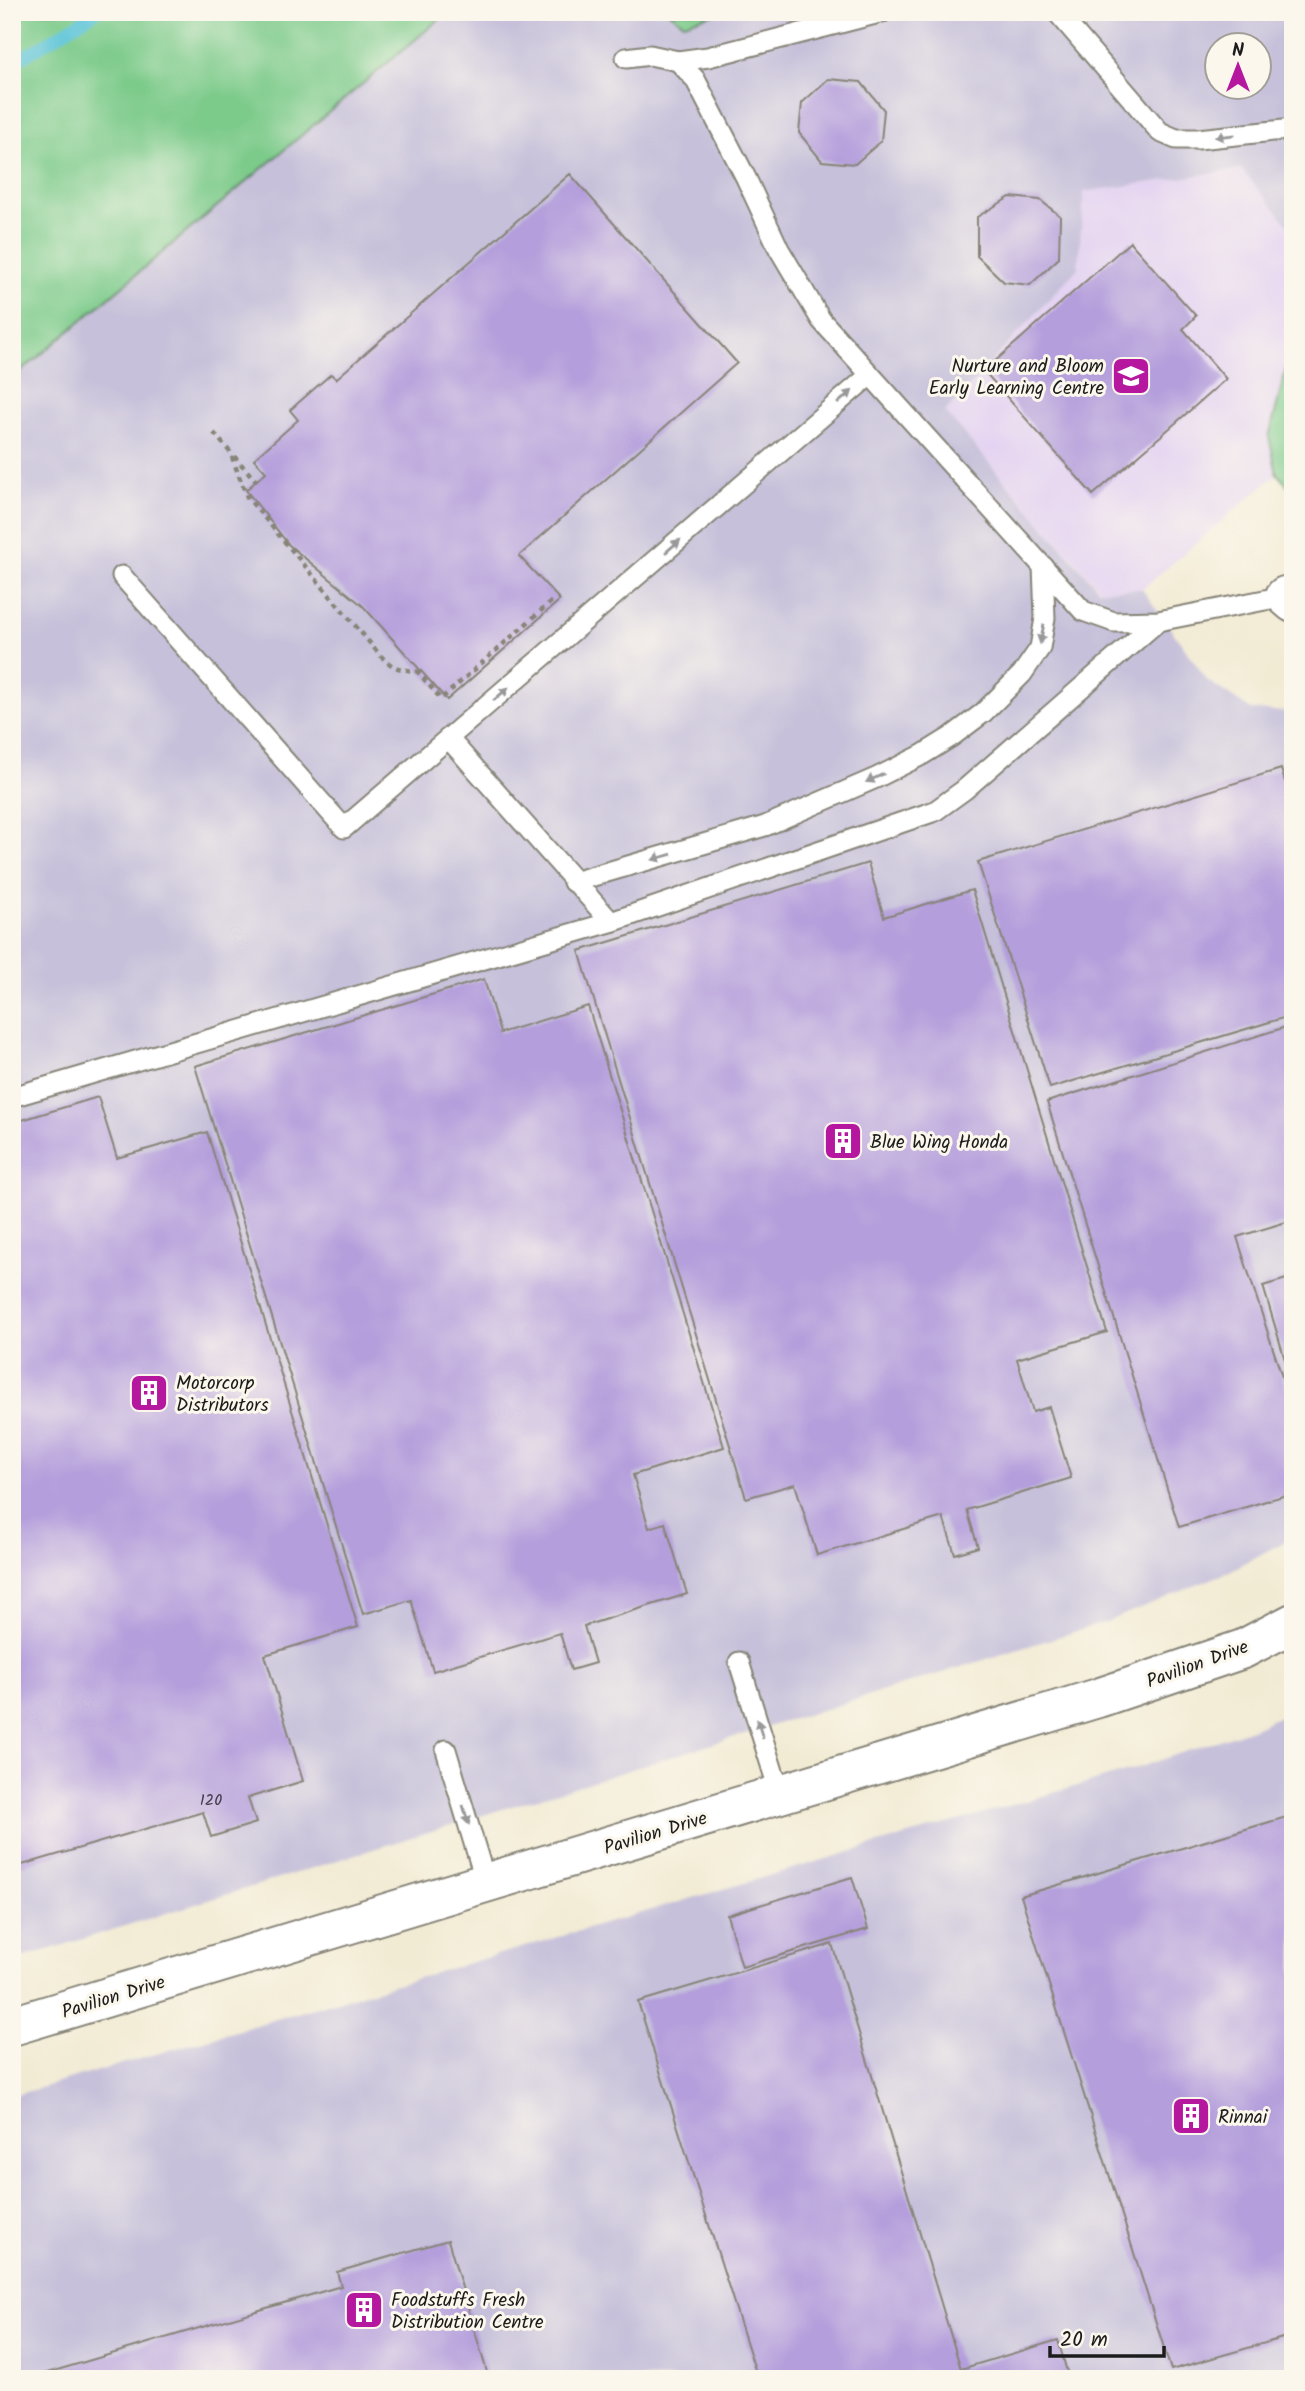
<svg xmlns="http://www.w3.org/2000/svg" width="1305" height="2391" font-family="Kalam,sans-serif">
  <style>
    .built { fill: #e4d3f2 }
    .industrial { fill: #c6c0da; fill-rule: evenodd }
    .green { fill: #7dcb8b; stroke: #4c7454; stroke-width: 2 }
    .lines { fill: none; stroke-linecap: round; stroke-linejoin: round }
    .stream { stroke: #5cc4d8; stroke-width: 12 }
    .building { fill: #b49edc }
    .service-casing { stroke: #878478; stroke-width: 23 }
    .minor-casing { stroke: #878478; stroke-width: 42 }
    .path { stroke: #878478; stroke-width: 4.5; stroke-dasharray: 5 5; stroke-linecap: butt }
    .service { stroke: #fff; stroke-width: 19 }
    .minor { stroke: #fff; stroke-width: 38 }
    .oneway { fill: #999 }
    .labels { text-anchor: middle; stroke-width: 6; stroke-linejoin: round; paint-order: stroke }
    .number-label { font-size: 16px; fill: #423c4c }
    .poi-label { font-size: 19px; fill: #1c1c1c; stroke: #fbf7ec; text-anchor: start }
    .street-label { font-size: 19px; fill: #1c1c1c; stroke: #fbf7ec }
  </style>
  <rect width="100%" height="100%" fill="#fbf7ec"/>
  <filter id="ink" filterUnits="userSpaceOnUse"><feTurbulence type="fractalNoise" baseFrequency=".0143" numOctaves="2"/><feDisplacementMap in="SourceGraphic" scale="14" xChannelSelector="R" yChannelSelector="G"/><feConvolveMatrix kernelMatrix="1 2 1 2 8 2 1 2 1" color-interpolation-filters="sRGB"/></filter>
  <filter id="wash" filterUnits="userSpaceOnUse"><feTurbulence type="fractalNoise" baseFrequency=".00686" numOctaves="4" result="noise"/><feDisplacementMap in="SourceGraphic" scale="28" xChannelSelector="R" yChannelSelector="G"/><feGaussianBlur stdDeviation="1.57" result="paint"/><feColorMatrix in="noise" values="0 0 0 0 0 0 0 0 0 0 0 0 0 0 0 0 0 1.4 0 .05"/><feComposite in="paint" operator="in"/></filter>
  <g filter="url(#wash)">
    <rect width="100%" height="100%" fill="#f2ebd4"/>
    <path class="built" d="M1242,169l51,61v111l-24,96 8,37 -135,115 -42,1 -155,-178 133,-144 5,-76z"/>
    <path class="industrial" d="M448,12h221l15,11 35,-11h574v218l-52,-61 -157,23 -6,76 -133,144 154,178 43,-1 66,92 43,29 42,2v825l-67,36 -120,49 -1094,339v-1582zM1218,46h42v42h-42z
      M1293,1710v669h-1281v-283l1110,-323 127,-43z"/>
    <path class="green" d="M12,12h436l-436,367z
      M669,12h50l-35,11z
      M1293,341v150l-16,-17 -8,-37z"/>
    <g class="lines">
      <path class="stream" d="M12,64l84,-52"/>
    </g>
    <g id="blocks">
      <path class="building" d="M828,79l33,3 23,28 -3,31 -26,23 -33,-3 -23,-28 3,-30z
        M570,174l167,189 -218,193 41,44 -113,100 -84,-94 -74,-61 -43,-55 20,-18 -12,-13 44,-39 -8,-10 41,-36 5,5z
        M1010,197l30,3 20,16 -1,42 -29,27 -26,-3 -27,-26v-39z
        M1130,242l66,74 -13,13 43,50 -133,116 -109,-124z
        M1281,769l12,38v208l-243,73 -72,-226z
        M868,863l16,54 88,-27 135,442 -90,27 16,53 16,-5 22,71 -104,32 11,37 -23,7 -12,-37 -126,38 -22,-71 -49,14 -167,-547z
        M484,979l16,54 88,-27 136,441 -91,28 16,53 16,-5 22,71 -103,32 11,37 -24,7 -11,-37 -127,38 -22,-71 -48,14 -168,-548z
        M1289,1026l4,8v186l-56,17 56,174v82l-114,34 -132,-425z
        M98,1097l19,61 90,-26 151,495 -93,28 38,126 -55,17 8,25 -45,14 -8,-25 -191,56v-745z
        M1293,1277v105l-1,1 -29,-97z
        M1293,1723v23h-1l-6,-21z
        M1293,1815v520l-122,35 -150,-474z
        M852,1877l16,52 -126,38 -15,-52z
        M832,1944l129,425 97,-29 11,39h-311l-120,-377z
        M448,2240l41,139h-462l314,-93 -4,-14z"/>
    </g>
  </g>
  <g filter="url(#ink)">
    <use href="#blocks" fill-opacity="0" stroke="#878478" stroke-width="2"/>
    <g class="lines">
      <g class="service-casing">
        <path id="service" d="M1057,12l103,120 16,7h22l95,-10
          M626,58l24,-3 28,6 30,-4 175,-45
          M678,61l17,18 51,99 33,71 42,71 262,291 31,11 44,-1 127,-25
          M122,576l222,252 526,-453
          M449,739l162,183
          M573,882l192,-56 111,-48 46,-23 29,-18 32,-24 39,-39 18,-26 5,-30 -2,-52
          M12,1097l599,-175 324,-111 29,-21 194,-169
          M739,1662l41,132
          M446,1750l40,133"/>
      </g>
      <g class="minor-casing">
        <path id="minor" d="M1285,596l8,7
          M12,2026l1086,-328 145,-49 50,-26"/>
      </g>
      <path class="path" d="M214,433l16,19 17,45 133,158c14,15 19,13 38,17l23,27 111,-98 3,3
        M234,456l22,25"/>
      <use href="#service" class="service"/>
      <use href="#minor" class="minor"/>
    </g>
    <defs><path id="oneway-solid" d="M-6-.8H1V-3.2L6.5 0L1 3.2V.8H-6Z" transform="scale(1.75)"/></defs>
    <g class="oneway">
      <use href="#oneway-solid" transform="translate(1225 136) rotate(174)"/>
      <use href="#oneway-solid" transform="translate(845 397) rotate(-41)"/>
      <use href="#oneway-solid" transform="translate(673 546) rotate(-41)"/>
      <use href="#oneway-solid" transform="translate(1042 634) rotate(101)"/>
      <use href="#oneway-solid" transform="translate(501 694) rotate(-41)"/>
      <use href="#oneway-solid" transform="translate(875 778) rotate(155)"/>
      <use href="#oneway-solid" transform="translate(662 857) rotate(164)"/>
      <use href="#oneway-solid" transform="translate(760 1729) rotate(-107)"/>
      <use href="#oneway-solid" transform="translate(466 1815) rotate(73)"/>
    </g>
  </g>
  <defs>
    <g id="school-square" transform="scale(2.0125)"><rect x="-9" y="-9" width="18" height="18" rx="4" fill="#b5179e" stroke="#fbf7ec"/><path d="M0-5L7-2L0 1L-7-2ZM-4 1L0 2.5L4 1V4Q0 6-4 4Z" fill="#fff"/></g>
    <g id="building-square" transform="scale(2.0125)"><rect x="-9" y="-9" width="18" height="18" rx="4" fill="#b5179e" stroke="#fbf7ec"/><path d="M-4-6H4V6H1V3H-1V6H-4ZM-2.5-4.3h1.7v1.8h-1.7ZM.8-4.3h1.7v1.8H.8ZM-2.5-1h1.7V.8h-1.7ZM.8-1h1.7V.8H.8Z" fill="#fff"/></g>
  </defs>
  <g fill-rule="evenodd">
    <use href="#school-square" x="1131" y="376"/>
    <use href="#building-square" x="843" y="1141"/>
    <use href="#building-square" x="149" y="1393"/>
    <use href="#building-square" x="1191" y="2116"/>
    <use href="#building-square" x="364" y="2310"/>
  </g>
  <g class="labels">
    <g class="number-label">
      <text x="211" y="1805">120</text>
    </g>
    <g class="poi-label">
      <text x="1104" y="372" text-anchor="end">Nurture and Bloom<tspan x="1104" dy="22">Early Learning Centre</tspan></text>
      <text x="870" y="1148">Blue Wing Honda</text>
      <text x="176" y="1389">Motorcorp<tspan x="176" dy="22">Distributors</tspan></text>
      <text x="1218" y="2123">Rinnai</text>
      <text x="391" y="2306">Foodstuffs Fresh<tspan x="391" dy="22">Distribution Centre</tspan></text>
    </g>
    <g class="street-label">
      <text transform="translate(1197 1663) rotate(-20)" y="7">Pavilion Drive</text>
      <text transform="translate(655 1832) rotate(-17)" y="7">Pavilion Drive</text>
      <text transform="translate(113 1996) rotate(-17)" y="7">Pavilion Drive</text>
    </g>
  </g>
  <rect width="1305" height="2391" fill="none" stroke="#fbf7ec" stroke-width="42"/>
  <g transform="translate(1238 66)"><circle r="33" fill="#fbf7ec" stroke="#a29f99" stroke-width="2"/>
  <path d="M0-5L12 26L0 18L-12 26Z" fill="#b5179e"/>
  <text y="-10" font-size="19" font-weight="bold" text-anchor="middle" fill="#1c1c1c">N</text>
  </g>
  <path d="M1050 2346v10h114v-10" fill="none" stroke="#1c1c1c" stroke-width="3.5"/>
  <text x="1060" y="2346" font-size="21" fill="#1c1c1c" stroke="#fbf7ec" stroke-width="5" paint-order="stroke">20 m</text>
</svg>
